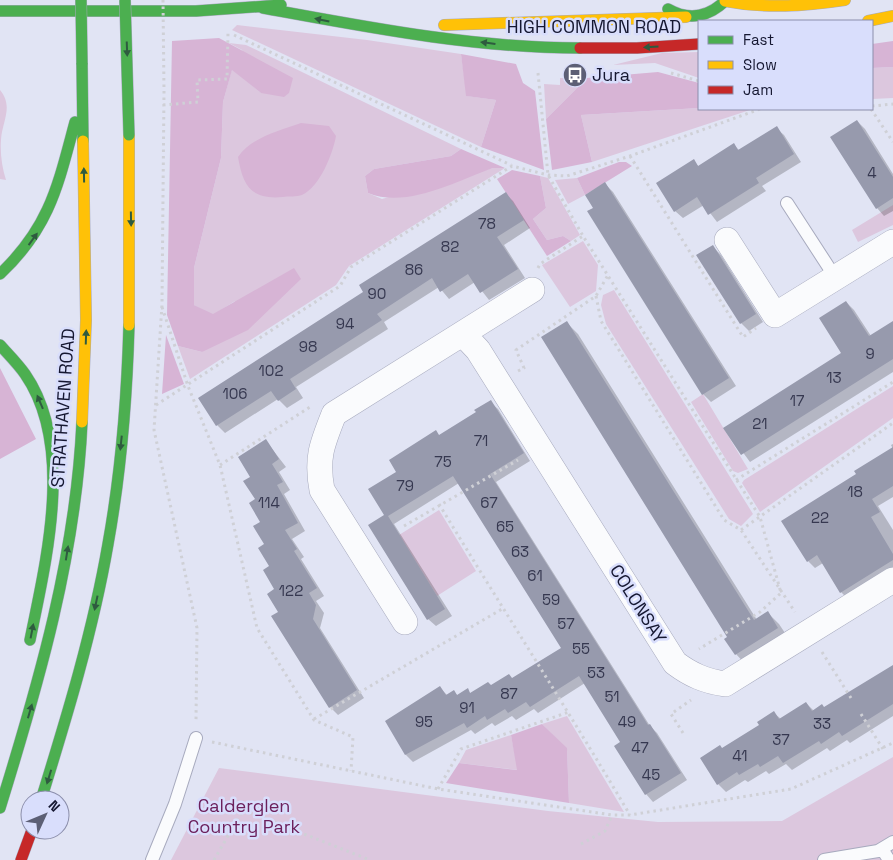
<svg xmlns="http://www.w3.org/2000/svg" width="893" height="860" font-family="'Space Grotesk',sans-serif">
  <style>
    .green { fill: #dcc7de }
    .forest { fill: #d7b4d5 }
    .shadow { fill: #0003 }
    .building { fill: #979aad }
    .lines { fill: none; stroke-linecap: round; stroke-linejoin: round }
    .lane-casing { stroke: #a7aabe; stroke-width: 14 }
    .street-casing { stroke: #a7aabe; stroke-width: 26 }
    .fast-casing { stroke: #a7aabe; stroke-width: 12 }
    .slow-casing { stroke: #a7aabe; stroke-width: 12 }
    .jam-casing { stroke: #a7aabe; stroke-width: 12 }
    .path { stroke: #cfd0d6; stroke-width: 3; stroke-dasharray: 2.5 4; stroke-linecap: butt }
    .lane { stroke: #fafbfd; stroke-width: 12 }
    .street { stroke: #fafbfd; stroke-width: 25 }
    .fast { stroke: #4caf50; stroke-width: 11 }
    .slow { stroke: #ffc107; stroke-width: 11 }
    .jam { stroke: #c62828; stroke-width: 11 }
    .fast-bridge-casing { stroke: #a7aabe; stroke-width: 12; stroke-linecap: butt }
    .path-bridge { stroke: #cfd0d6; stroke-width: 3; stroke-dasharray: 2.5 4; stroke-linecap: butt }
    .fast-bridge { stroke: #4caf50; stroke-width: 11 }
    .oneway { fill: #2e5b3f }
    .labels { text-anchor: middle; stroke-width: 5; stroke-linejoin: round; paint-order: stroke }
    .number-label { font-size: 15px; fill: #363850 }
    .street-label { font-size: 18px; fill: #151731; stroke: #d9defc }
    .poi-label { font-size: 18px; fill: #151731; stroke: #d9defc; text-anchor: start }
    .park-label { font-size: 18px; fill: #6c205c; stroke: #d9defc }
  </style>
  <rect width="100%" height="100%" fill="#e1e4f4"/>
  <path class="green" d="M237,25l130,15 94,14 6,42 29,4 -15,47 -249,-117z
    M229,43l17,2 215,104 -10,7 -77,13 -9,7 3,17 14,6 111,-31h12l-156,98 -13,19 -146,94 -12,-33 24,6 33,-51 -22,14 -19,-10v-37l27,-110 2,-56 9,-33 29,24 -19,-43z
    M699,52v26l-44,-15 -42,2 49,-12z
    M893,67v31l-21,1v-31z
    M560,78h27l-41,41 -2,-35 16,1z
    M0,90c14,17 2,31 1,50 -1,13 1,28 5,40l-6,-1z
    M699,108l54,1 -161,53 -11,-47z
    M540,176l8,2 32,57 -9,6 -8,-5 -16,4 -14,-21 13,-11z
    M577,178l8,17 -17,9 -13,-24z
    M893,205v20l-35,17 -6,-12z
    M583,241l15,24 -2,26 -26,16 -28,-42z
    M614,290l139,224 -12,12 -12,-7 -123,-195 -5,-19 2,-10z
    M893,386v32l-133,94 -18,-29 2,-3z
    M703,394l45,75 -10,4 -5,-2 -42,-69z
    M439,510l37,61 -39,25 -38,-61z
    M567,716l57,96 -55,-9 -2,-54 -25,-25z
    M511,735l7,35 -59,-7 7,-13z
    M893,757v103h-722l48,-92 329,43 110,11 124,-1z"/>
  <path class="forest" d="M219,38l74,40 -4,15 -5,4 -23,-4 -29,-23 -9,32 -2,56 -27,110v37l19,9 81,-46 7,11 -53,51 -46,22 -24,-6 -11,-31 5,-274z
    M893,41v26l-21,1v-24z
    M461,54l55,10 7,19 12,8 9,79 -63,-23 15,-47 -30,-4z
    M658,72l41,11v25l-118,7 11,47 -40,8 -6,-51 41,-41z
    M301,123l28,3 7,10c-3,17 -16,51 -34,59 -5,2 -14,1 -19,2 -32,3 -40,-11 -45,-40 14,-20 41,-26 63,-34z
    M461,149l44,19h-12c-37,13 -86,41 -125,25l-3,-17 9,-7 77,-13z
    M619,162h7l6,4 -47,29 -8,-17z
    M512,170l28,6 6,32 -13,11 14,21 16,-4 8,5 -24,15 -50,-77z
    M166,335l18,49 -22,10z
    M0,368l36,71 -36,20z
    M542,724l25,24 2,55 -123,-20 13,-20 58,7 -6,-35z"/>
  <path class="shadow" d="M857,121l8,8 28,45v37l-9,5 -7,-8z
    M776,128l8,7 17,27 -39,24 4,5 -49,31 -13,-17 -21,13 -8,-7 19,-50 5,6 35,-22 6,6z
    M605,184l8,8 123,194 -25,16 -8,-8 -109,-186z
    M506,194l7,7 17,27 -26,17 21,33 -36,22 -14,-18 -26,17 -10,-12 -55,35 4,7 -92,58 7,11 -16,10 -9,-9 -53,34 -8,-8 148,-132z
    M713,247l8,8 42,67 -14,9 -8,-8z
    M846,302l8,8 17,26 22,-14v50l-143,90 -25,-34 118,-75z
    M567,323l11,11 179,286 11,-7 11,11 10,15 -42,27 -11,-12 -7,-17z
    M490,402l8,7 32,52 -34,21 154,244 7,7 30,47 -34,22 -7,-8 -24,-51 -37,-60 -47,30 -4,-4 -18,11 -4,-4 -17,10 -3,-3 -17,11 -4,-4 -58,32 -7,-7 -19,-33 53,-34 8,8 6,-4 4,4 9,-6 4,4 41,-15 51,-31 -104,-165 -65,41 58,92 -16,10 -8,-7 -42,-104 12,-43 42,-36 38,-23z
    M266,441l20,26 -7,5 11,18 -6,4 21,37 -13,8 12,18 -3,2 23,37 -8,5 8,12 -4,15 44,70 -26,17 -8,-8 -50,-95 -28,-135z
    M893,444v53l-15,9 15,24v42l-45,27 -7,-7 -18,-29 -8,5 -7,-7 50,-87 35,-25 -2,-4z
    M893,666v50l-43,27 -3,-3 -17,11 -3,-3 -35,22 -6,-6 -17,10 -3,-3 -18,11 -3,-2 -19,12 -8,-8 -17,-26 21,-9 39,-24 13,-12 7,6 25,-16 8,8 10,-2z"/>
  <path class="building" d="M857,120l36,57v21l-17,11 -46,-72z
    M777,126l17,28 -38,24 3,5 -51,32 -11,-18 -23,15 -18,-29 38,-24 4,7 36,-23 4,7z
    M605,182l124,196 -27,17 -115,-184 6,-3 -8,-13z
    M506,192l18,28 -27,17 21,32 -38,24 -12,-19 -28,18 -8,-14 -55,36 5,6 -92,59 6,10 -18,12 -7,-10 -55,35 -18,-28 165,-106 -4,-7z
    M713,245l43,69 -16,10 -44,-69z
    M846,301l23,35 24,-15v38l-152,96 -18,-27 118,-75 -22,-35z
    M567,321l187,299 14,-9 10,17 -43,27 -11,-16 3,-2 -186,-300z
    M491,400l33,53 -34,21 143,227 15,24 2,-1 31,49 -36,22 -31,-49 6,-4 -41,-66 -49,31 -4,-5 -18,11 -3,-4 -18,11 -2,-4 -18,12 -3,-5 -59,32 -20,-34 55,-35 6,9 8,-5 3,5 11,-7 2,5 18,-11 3,3 18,-11 3,4 49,-30 -108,-172 -65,40 57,93 -18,11 -59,-95 16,-10 -16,-26 28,-17 -7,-12 47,-30 3,5 37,-23 -2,-2z
    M266,439l13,20 -7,5 11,18 -6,3 21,38 -13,7 12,19 -3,2 23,37 -8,5 7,12 -3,14 44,71 -28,18 -58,-92 7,-4 -11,-18 7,-5 -11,-19 6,-4 -11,-18 6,-4 -11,-18 7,-4 -11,-19 6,-4 -12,-18 7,-4 -12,-20z
    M893,447v39l-21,13 8,13 -9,5 22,37v6l-53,33 -23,-38 -10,7 -26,-41 75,-47 -2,-3z
    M893,665v39l-51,32 -3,-4 -18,12 -2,-3 -36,22 -5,-7 -18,11 -2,-3 -19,11 -2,-3 -20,13 -17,-27 20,-13 2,3 37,-23 -2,-3 17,-11 5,8 27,-17 6,9 10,-7 2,3z"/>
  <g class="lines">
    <g class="lane-casing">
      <path id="lane" d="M787,203l48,74
        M882,849l7,11
        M152,860l23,-56 21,-66
        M824,860l54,-9 15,-9"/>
    </g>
    <g class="street-casing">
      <path id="street" d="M727,240l48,75 118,-73
        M463,334l15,16 197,313c16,12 30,18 50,21l168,-104
        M405,622l-83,-132c-6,-32 0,-46 12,-76l198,-124"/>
    </g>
    <g class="fast-casing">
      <path id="fast" d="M263,8c104,19 210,40 317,40
        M668,9c21,12 41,8 58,-9
        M0,11h196l85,-6
        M82,63l1,78
        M0,274c50,-47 58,-89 75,-152
        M0,345c8,9 18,19 25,29 50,72 21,187 5,266
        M41,800c26,-84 52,-169 67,-256 13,-72 19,-146 21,-219
        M0,808c39,-126 76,-253 82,-386"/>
    </g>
    <g class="slow-casing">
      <path id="slow" d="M725,1c41,8 79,5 120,-1
        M868,21l25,-5
        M444,25l242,-8
        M129,325v-190
        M82,422l4,-102 -3,-179"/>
    </g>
    <g class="jam-casing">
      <path id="jam" d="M580,48h57l62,-4
        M21,860l11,-30"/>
    </g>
    <path class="path" d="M234,35l277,130
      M538,73l10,102 35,61 177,281 21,76 -21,19 -61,37
      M671,73l28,8
      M164,91l-2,213 -8,126 43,198 -1,93
      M163,105l35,-3 -1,-22 30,-1 1,-46
      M872,106l21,-2
      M871,109l22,33
      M630,156l113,181 13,-9
      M538,268l2,-4 43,-28
      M596,296l5,25 123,199 17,10 54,82
      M162,307l26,79 32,79 37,163 57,92 39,17 -2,34
      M518,371l6,-3 -8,-18 80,-54 12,-21
      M156,405l184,-119 11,-19 161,-101 36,9 19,1 63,-20 130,-47
      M220,465l90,-58
      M736,480l157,-98
      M439,504c63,104 129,206 191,311
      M404,526l114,-66
      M741,530l152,-107
      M822,652l29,46
      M861,714l22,35
      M314,719l188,-110
      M683,733l-12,-19 20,-14
      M212,742l226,47 174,26h18l161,-26 102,-46
      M438,789l23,-40 108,-37
      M581,844l24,-13 7,-16
      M214,860l29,-50 127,50"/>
    <use href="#lane" class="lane"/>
    <use href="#street" class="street"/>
    <use href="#fast" class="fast"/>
    <use href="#slow" class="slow"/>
    <use href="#jam" class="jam"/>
    <g class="fast-bridge-casing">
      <path id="fast-bridge" d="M81,0l1,63
        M125,0l4,135"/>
    </g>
    <path class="path-bridge" d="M163,0l1,91"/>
    <use href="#fast-bridge" class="fast-bridge"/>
  </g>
  <defs><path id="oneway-solid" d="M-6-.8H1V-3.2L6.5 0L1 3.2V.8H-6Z" transform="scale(1.25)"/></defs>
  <g class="oneway">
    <use href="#oneway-solid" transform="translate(322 20) rotate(-168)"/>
    <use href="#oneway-solid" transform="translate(488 43) rotate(-173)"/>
    <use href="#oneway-solid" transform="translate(651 47) rotate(176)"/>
    <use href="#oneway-solid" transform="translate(127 49) rotate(88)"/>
    <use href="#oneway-solid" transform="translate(84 175) rotate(-91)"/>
    <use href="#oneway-solid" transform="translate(131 219) rotate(89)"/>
    <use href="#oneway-solid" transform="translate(33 239) rotate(-54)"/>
    <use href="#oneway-solid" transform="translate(86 337) rotate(-88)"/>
    <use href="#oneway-solid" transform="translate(40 402) rotate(-113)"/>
    <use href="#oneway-solid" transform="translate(121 443) rotate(96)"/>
    <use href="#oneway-solid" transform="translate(67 553) rotate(-81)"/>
    <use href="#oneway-solid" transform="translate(96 603) rotate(102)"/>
    <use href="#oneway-solid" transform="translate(32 631) rotate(-79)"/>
    <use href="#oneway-solid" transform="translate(30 711) rotate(-74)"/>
    <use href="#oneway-solid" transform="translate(49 777) rotate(107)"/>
  </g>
  <defs>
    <g id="bus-disc" transform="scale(1.25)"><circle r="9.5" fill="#5c5f75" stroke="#d9defc"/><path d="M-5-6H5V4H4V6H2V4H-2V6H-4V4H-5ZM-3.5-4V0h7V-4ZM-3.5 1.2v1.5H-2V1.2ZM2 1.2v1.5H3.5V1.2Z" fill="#fff"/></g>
  </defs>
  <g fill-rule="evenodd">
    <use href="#bus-disc" x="575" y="75"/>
  </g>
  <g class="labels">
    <g class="number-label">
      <text x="872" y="178">4</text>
      <text x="487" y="229">78</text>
      <text x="450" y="252">82</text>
      <text x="414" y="275">86</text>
      <text x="377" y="299">90</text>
      <text x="345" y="329">94</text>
      <text x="308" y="352">98</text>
      <text x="870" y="359">9</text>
      <text x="271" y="376">102</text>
      <text x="834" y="383">13</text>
      <text x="235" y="399">106</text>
      <text x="797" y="406">17</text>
      <text x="760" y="429">21</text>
      <text x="481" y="446">71</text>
      <text x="443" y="467">75</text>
      <text x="405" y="491">79</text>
      <text x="855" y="497">18</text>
      <text x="269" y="508">114</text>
      <text x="489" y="508">67</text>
      <text x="820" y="523">22</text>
      <text x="505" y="532">65</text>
      <text x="520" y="557">63</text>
      <text x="535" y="581">61</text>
      <text x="291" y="596">122</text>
      <text x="551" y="605">59</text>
      <text x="566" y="629">57</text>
      <text x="581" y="654">55</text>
      <text x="596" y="678">53</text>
      <text x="509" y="699">87</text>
      <text x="612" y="702">51</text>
      <text x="467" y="713">91</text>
      <text x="424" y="727">95</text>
      <text x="627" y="727">49</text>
      <text x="822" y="729">33</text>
      <text x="781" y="745">37</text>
      <text x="640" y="753">47</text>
      <text x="740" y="761">41</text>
      <text x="651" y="780">45</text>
    </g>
    <g class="street-label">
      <text x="594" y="33">HIGH COMMON ROAD</text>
      <text transform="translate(63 408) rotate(-86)" y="6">STRATHAVEN ROAD</text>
      <text transform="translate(638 604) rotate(58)" y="6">COLONSAY</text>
    </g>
    <g class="poi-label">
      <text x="592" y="81">Jura</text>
    </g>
    <g class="park-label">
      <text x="244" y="812">Calderglen<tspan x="244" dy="21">Country Park</tspan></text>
    </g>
  </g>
  <rect x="698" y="20" width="175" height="90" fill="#d9defc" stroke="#8b8eab"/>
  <rect x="708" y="36" width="25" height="8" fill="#4caf50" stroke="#8b8eab"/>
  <text x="743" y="45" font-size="15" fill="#151731">Fast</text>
  <rect x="708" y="61" width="25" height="8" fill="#ffc107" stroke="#8b8eab"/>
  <text x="743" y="70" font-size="15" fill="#151731">Slow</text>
  <rect x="708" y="86" width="25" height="8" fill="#c62828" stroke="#8b8eab"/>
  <text x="743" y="95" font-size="15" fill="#151731">Jam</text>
  <g transform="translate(45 815) rotate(46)"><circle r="24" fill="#d9defc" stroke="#8b8eab"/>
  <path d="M0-4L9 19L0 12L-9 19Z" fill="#5c5f75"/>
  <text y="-8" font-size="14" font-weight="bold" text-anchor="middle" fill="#151731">N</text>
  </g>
</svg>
